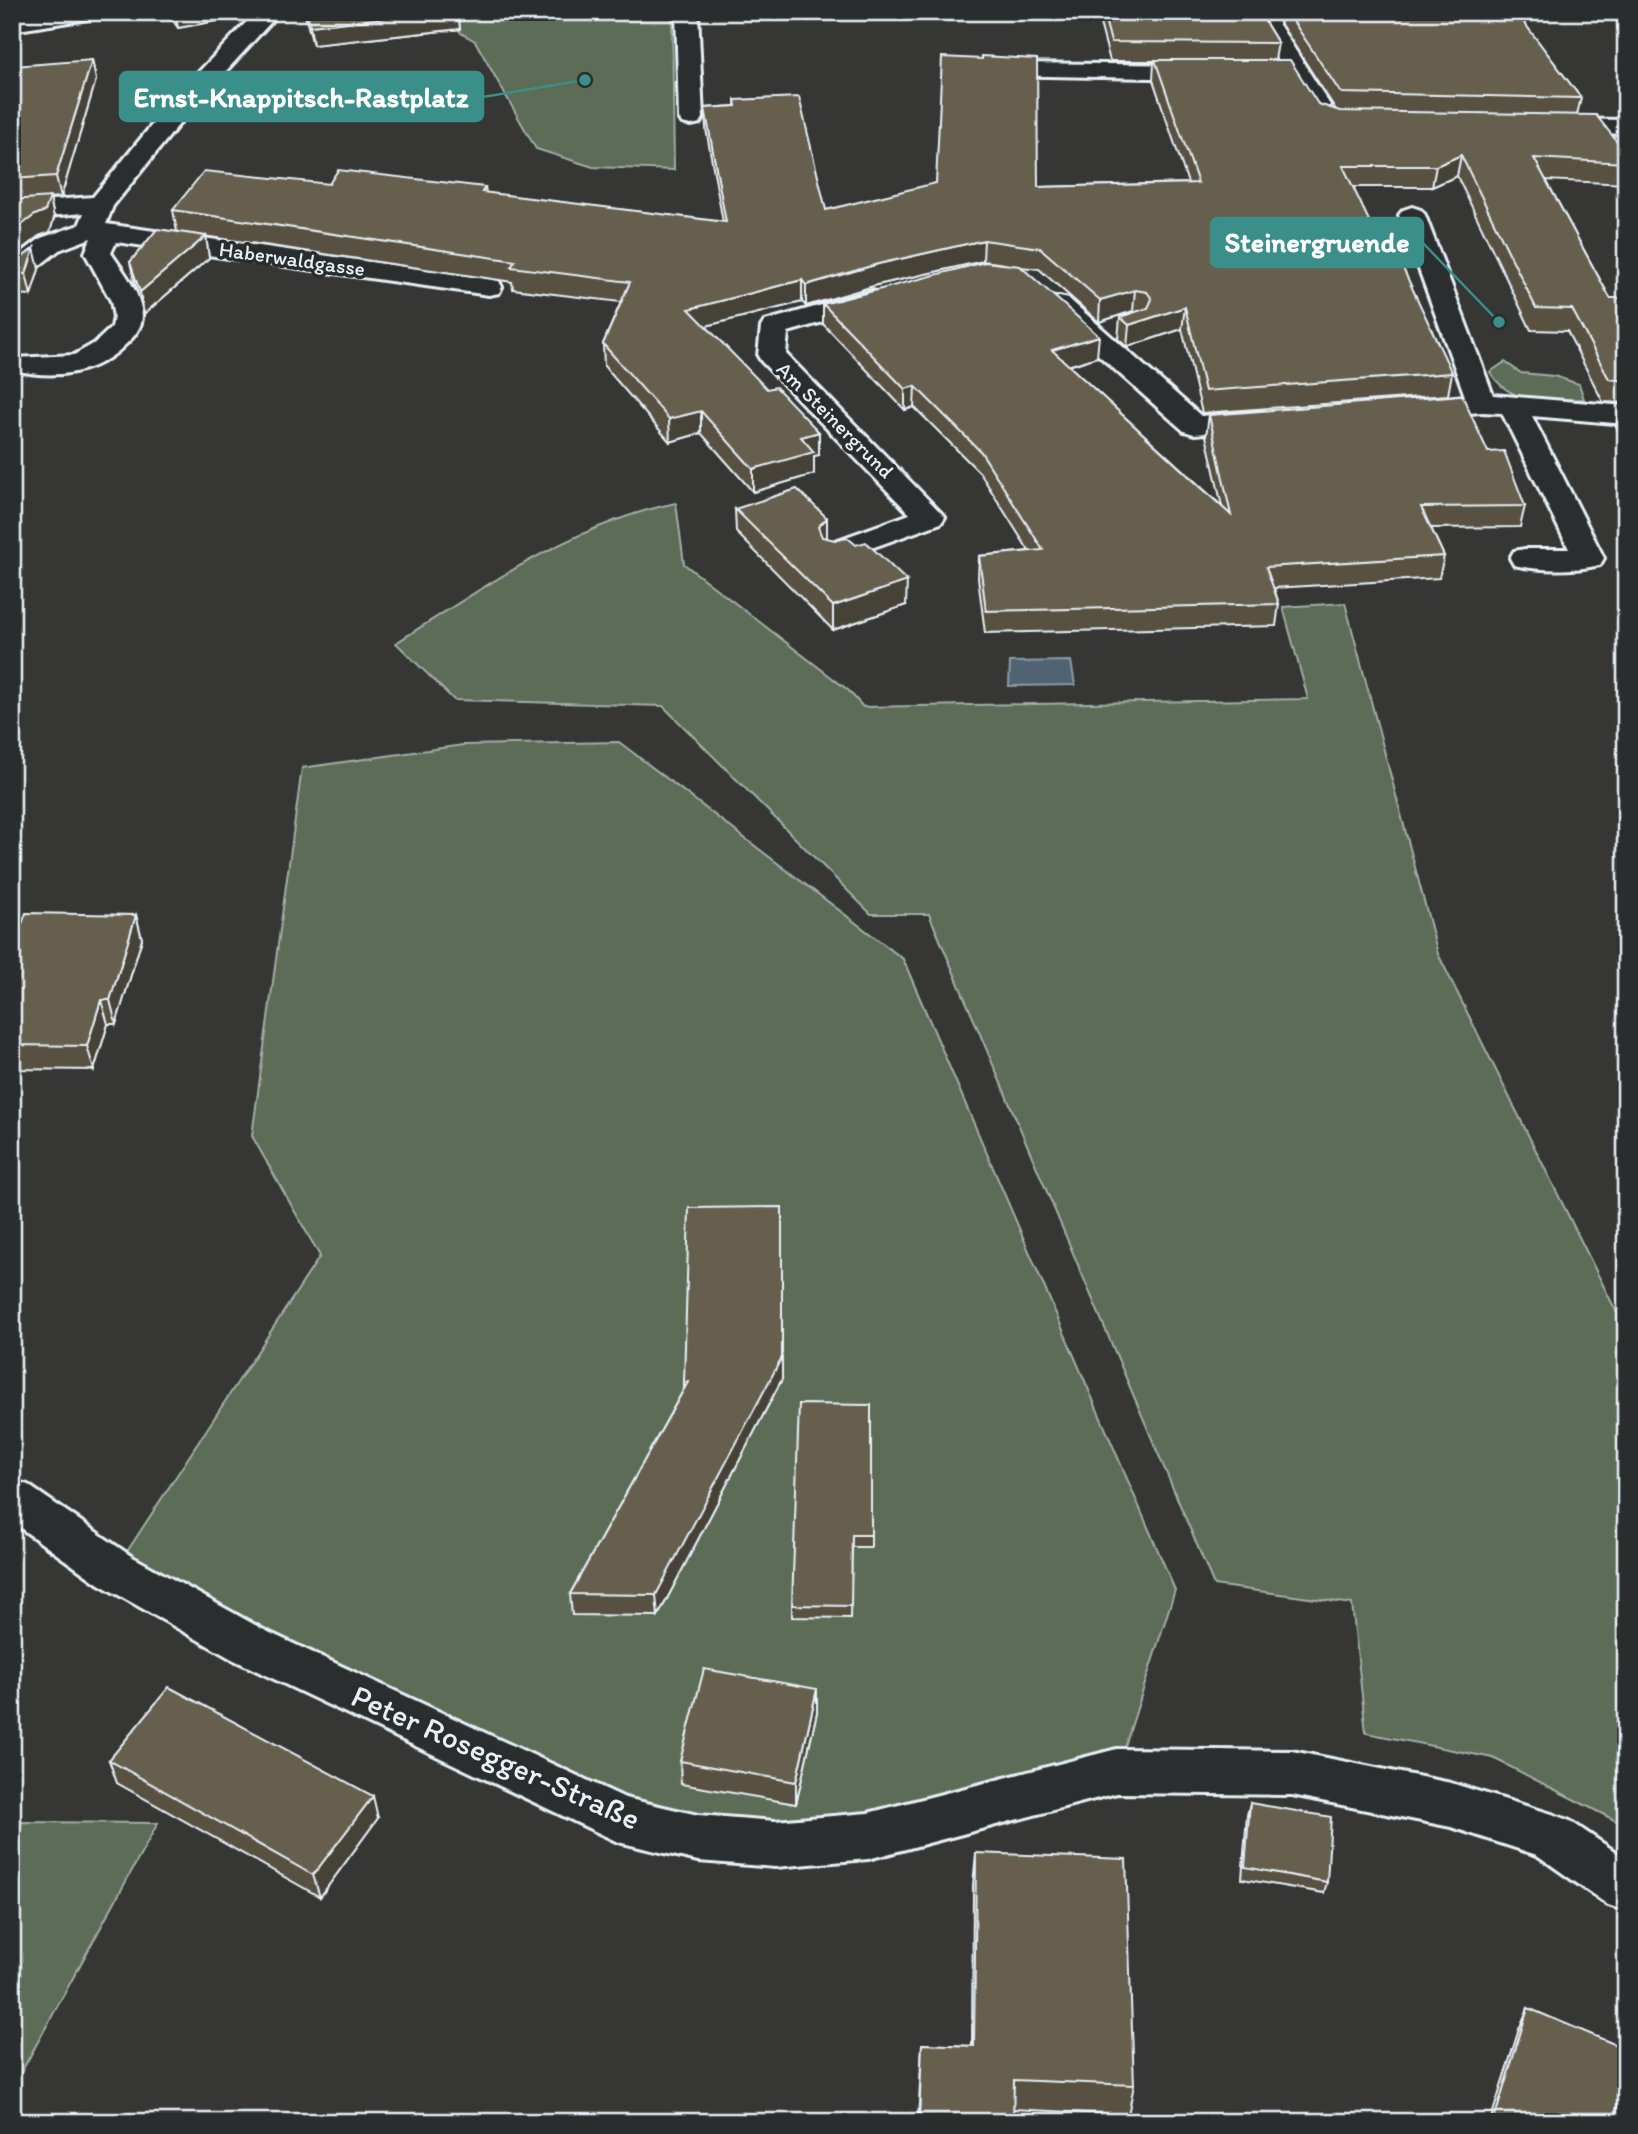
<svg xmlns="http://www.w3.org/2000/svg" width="1638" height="2134" font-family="Itim,sans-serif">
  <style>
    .green { fill: #5b6c56; stroke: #a2aea7; stroke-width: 2 }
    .water { fill: #4f6473; stroke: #8c9ca8; stroke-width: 2 }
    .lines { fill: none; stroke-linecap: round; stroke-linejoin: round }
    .minor-casing { stroke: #e8f1f8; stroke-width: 6 }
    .minor { fill: #2a2d2e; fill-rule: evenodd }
    .wall { fill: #585143; stroke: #e8f1f8; stroke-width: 2 }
    .shaded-wall { fill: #474237; stroke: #e8f1f8; stroke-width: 2 }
    .building { fill: #665e4e; stroke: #e8f1f8; stroke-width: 2 }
    .labels { text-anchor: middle; stroke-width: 7; stroke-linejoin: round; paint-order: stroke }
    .far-street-label { font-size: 21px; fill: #e8f1f8; stroke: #2a2d2e }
    .near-street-label { font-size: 32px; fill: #e8f1f8; stroke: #2a2d2e }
    .leader { fill: none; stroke: #3a8f8a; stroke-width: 2.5 }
    .callout-dot { fill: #3a8f8a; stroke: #2a2d2e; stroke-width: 2.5 }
    .callout { fill: #3a8f8a; stroke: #3a8f8a; stroke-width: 2.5 }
    .callout-label { font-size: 28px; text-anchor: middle; font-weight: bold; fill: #fff }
  </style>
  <rect width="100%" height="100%" fill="#363734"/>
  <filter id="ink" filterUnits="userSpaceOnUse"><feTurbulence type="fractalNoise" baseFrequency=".0143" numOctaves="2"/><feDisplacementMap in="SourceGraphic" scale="14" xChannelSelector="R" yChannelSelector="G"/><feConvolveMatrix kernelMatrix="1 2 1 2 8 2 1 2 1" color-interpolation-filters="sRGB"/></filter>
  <g filter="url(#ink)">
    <path class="green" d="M447,12h225l2,158 -81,-3 -57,-18 -61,-108 -14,-8z
      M1505,362l16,11 33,3 25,8 5,15c-36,2 -72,8 -94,-27z
      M676,503l8,61 164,126 15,17 445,-8 -25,-92 62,-4 93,351 188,377v495l-133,-68 -127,-25 -14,-129 -138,-19 -285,-671h-58l-208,-208 -209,-6 -58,-57c88,-56 177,-119 280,-140z
      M619,742l284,217 272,631 -58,181 -342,73 -157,-25 -503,-249 205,-314 -68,-120 50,-368 161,-23z
      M12,1822l146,1 -146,266z"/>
    <path class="water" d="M1071,661l4,24 -66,1 1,-24z"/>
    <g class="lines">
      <g class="minor-casing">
        <path id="minor" d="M43,12h56l-3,5 -8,2 -76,12v-14z
          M256,12h24l-88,96 -79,98 -7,18 383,55 10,2 3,6 -3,6 -10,2 -373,-53 -5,11c13,19 30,40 31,63 0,11 -8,21 -16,28 -29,30 -71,36 -111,26l-3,-8 3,-4 59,-3 21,-12 17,-16 2,-10 -3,-16 -26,-48 6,-15 -32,12 -38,30 -9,2v-22l29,-22 38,-13 5,-12 -72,6v-16l81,-6 81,-99z
          M676,12h22l5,106 -3,5 -9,2 -9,-2 -3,-5z
          M1248,12h23l59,93 -3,5 -9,2 -9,-2z
          M1007,63l197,2 8,2 4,5 -4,5 -8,2 -205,-4 -4,-5 4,-5z
          M1552,119l74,1v14l-83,-3 -3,-5 3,-5z
          M1412,207l9,3 4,5 68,180 133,11v18l-94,-8 72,142 -4,7c-25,6 -61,6 -86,0l-4,-7 4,-7 11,-2h44l-67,-136 -20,-1 -67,5 -10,-3 -4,-6 4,-6 60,-6 -49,-135 -43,2 -9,-2 -4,-6 4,-6 46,-3 -11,-31 4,-5z
          M872,291l10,2 4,6 -4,6 -94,27 -2,22 159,163 -4,6 -106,38 -11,-2 -4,-7 4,-7 86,-31 -148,-152 -4,-6 3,-29 4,-6z
          M1059,297l10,2 132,117 60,-5 10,3 4,6 -4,6 -10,3 -67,5 -10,-3 -135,-120 -4,-6 4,-6z
          M12,1480l16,5 103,71 135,75 359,167 73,17 77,6 93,-8 249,-64 175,2 159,32 101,31 18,7 56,38v52l-18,-6 -71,-50 -86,-28 -159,-32 -175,-2 -249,66 -93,8 -77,-6 -80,-19 -386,-183 -133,-75 -87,-62z"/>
      </g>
      <use href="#minor" class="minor"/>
    </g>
    <path class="wall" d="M167,12h86l-4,3 -71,13z
      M304,12h154l2,17 -147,16z
      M1097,12h162l19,31 -3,17 43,44 18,6 -63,-98h263l-2,8 -12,1 59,77 -4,17 49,38v31l-80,-4 64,118h16v147l-10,-19 5,-23 -18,-1 -36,-71 -36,-1 -74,-154 -25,11h-79l15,55 20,20 64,111 -4,22 -246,18 -20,-84 -55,18 -9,-8 2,-22 16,-5 -3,-1 -34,11 -60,-53 -18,-2 76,90 -28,9 153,140 -16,-70 3,-21 279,37 37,54 -5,21 -89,1 13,28 -5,22 -165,10 5,16 -3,22 -291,7 -7,-55 1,-22 50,-5 -49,-78 -66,-66 -9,3 -82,-86v-20l182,-40 -22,-3 -106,24 -71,21 -4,-4 -96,24 113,129 -5,1v18l-61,18 -52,-59 -31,9 -66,-76 -1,-22 18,-42 -108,-13 -1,-7 -335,-50 -4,-22 156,-26 156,3 1,6 237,29 -17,-93 -1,-21 30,-2v-6l91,110 212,-23 150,-4 -35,-103 1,-19h-44z
      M92,60l4,20 -35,117 -11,1 4,20 -4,14 -11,4 -27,-36v-129z
      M206,236l3,22 -65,56 -9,-30 -5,-22z
      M12,262l27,7 -8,26 -19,-1z
      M735,509l92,29 79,67 -73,25 -97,-98z
      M136,915l6,24 -26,85h-8l-14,46 -82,-1v-118z
      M782,1379l-124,237 -86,-1 -2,-21 114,-205v-7z
      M871,1405v142h-19l-2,71 -58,-1v-12z
      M817,1712l-21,92 -115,-20 -1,-23z
      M109,1760l269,58 -58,79 -203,-114z
      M1250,1803l77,79 -3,11 -82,-14 5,-64z
      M976,1853l158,232 -6,30 -115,-6v13h-95l4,-78 50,2 1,-161z
      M1528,2008l85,114h-123l29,-93z"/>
    <path class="shaded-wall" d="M175,12h78l-4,3 -71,13z
      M441,12h17l2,17 -147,16 -3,-19z
      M92,60l4,20 -35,117 -5,-21z
      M1461,155l-4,21 -25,11 4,-21z
      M50,197l4,21 -4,14 -11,4 -27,21v-25z
      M1371,225l-4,21 -6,-11 4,-9z
      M206,236l3,22 -65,56 -4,-22z
      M984,240l-1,21 -106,24 -71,21v-21l72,-21z
      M34,248l5,21 -8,26 -5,-21z
      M802,280v22l-112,28 -1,-21z
      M1135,290l-2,21 -34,11 1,-22z
      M1185,307l-3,22 -55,18 2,-22z
      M1099,336l-2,21 -46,14 1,-21z
      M915,386l-1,21 -9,3v-21z
      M701,411v22l-31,9 -1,-23z
      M819,432v23l-5,1v18l-61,18v-23l48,-32z
      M827,518v23l-9,10v-24z
      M907,581l-1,24 -73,25v-24z
      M136,915l6,24 -26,85 -6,-24z
      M101,1000l7,24 -14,46 -7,-24z
      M782,1207v172l-124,237 -2,-21z
      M817,1689v23l-21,92v-22z
      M373,1796l5,22 -58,79 -7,-22z"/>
    <path class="building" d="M307,12h134l-131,14z
      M1103,12h156l19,31 -167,-1z
      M1287,12h229l65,86 -238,-5 -3,-1z
      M982,56l55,3 1,128 160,-4 -43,-123h135l28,44 22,7 256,4 30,38v10l-92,-5 76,140h16v83l-17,-2 -37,-70 -36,-1 -75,-153 -25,11h-93l28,59 -6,1 -4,9 6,7 12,2 9,18h12l52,111 -247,18 -20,-84 -56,18 -9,-8 28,-9 4,-9 -5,-7 -12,-2 -35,10 -60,-52 -56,-8 -106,24 -72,21 -4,-5 -113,29 78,80 9,-2 43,45 -18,5 13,15 -61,17 -52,-58 -32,8 -66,-75 27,-62 -119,-15 4,-6 -342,-51 31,-39 125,13 9,-14 147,17 -3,5 244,30 -21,-114 31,-2 -1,-6 64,-3 27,113 110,-27 6,-126 40,2z
      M92,60l-36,116 -44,3v-108l2,-5z
      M50,197l-5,14 -10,4 -23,17v-32z
      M157,229l49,7 -66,56 -10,-30z
      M34,248l-8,26 -14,-1v-11l5,-1z
      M985,262l35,4 79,70 -47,14 179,165 -22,-100 253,-20 26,57 16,-1 21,55 -104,1 23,49 -178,11 13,37 -293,7 -7,-55 64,-6 -62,-98 -66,-66 -10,3 -82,-85z
      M1621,403l5,1v8z
      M797,489l30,29 -9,9 4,10 13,3 13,-2 8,7 10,-3 41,39 -74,25 -98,-97z
      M26,913l110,2 -26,85h-9l-14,46 -75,-1v-94z
      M782,1207v150l-126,238 -86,-1 118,-212h-4l5,-174z
      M799,1404l72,1v130h-19l-1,71 -59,-1z
      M704,1669l113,20 -21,93 -116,-21z
      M169,1687l204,109 -60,79 -204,-115z
      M1250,1803l81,14 -4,65 -82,-15z
      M976,1853l150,6 8,226 -120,-5 -1,42h-94l3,-78 52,2z
      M1528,2008l98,41v25l-13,48h-114l-5,-2z"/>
  </g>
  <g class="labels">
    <g class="far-street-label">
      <text transform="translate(292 259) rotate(8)" y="7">Haberwaldgasse</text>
      <text transform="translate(835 420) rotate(45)" y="7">Am Steinergrund</text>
    </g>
    <g class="near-street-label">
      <text transform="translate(496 1757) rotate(24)" y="11">Peter Rosegger-Straße</text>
    </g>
  </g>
  <path class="leader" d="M585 80L483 97M1499 322L1423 243"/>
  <g class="callout-dot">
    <circle cx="585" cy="80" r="7"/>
    <circle cx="1499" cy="322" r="7"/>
  </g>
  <g class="callout">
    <rect x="120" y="72" width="363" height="49" rx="7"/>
    <rect x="1211" y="218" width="212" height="49" rx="7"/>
  </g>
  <g class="callout-label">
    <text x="301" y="107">Ernst-Knappitsch-Rastplatz</text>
    <text x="1317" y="252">Steinergruende</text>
  </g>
  <rect width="1638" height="2134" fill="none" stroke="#2a2d2e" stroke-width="42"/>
  <rect x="21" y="21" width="1596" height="2092" fill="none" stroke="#e8f1f8" stroke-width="2.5" filter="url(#ink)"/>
</svg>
